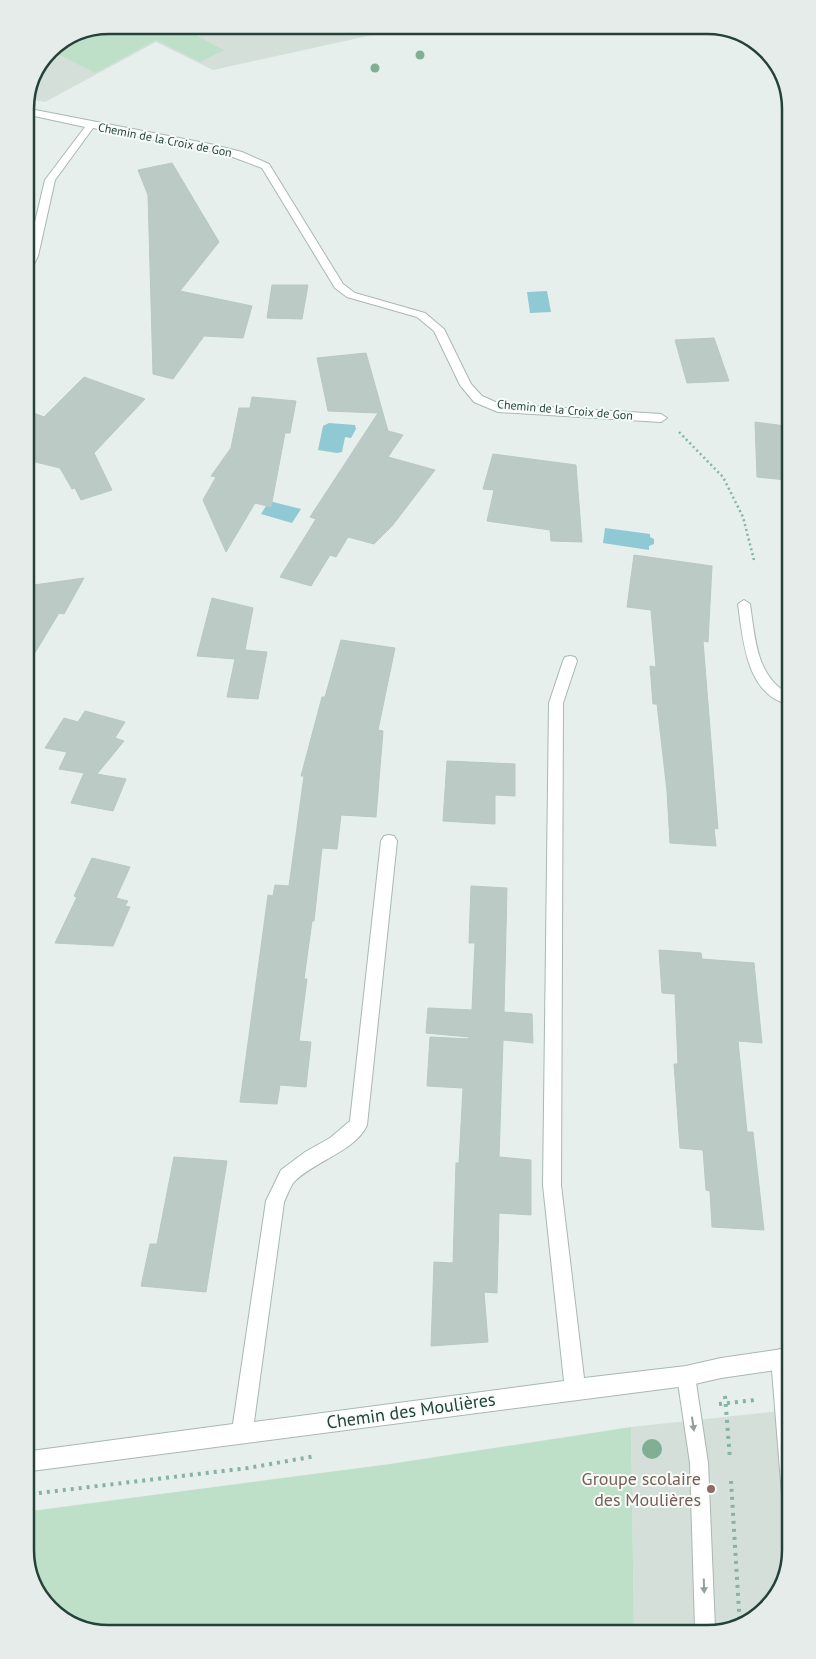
<svg xmlns="http://www.w3.org/2000/svg" width="816" height="1659" font-family="'PT Sans',sans-serif">
  <style>
    .built { fill: #d4dfda }
    .green { fill: #bfe0c8 }
    .water { fill: #8ec9d4 }
    .building { fill: #bbcac4; stroke: #b8c9c2 }
    .lines { fill: none; stroke-linecap: round; stroke-linejoin: round }
    .service-casing { stroke: #a8b8b2; stroke-width: 2 }
    .minor-casing { stroke: #a8b8b2; stroke-width: 2 }
    .path-far1 { stroke: #86b3a5; stroke-width: 2.5; stroke-dasharray: 2 3; stroke-linecap: butt }
    .path { stroke: #86b3a5; stroke-width: 4; stroke-dasharray: 3 5; stroke-linecap: butt }
    .service { fill: #fff; fill-rule: evenodd }
    .minor { fill: #fff; fill-rule: evenodd }
    .tree { fill: #80af93 }
    .oneway { fill: #92a09c }
    .education-dot { fill: #8d6e63; stroke: #f7fbf9; stroke-width: 2 }
    .labels { text-anchor: middle; stroke-width: 4; stroke-linejoin: round; paint-order: stroke }
    .far-street-label { font-size: 12px; fill: #24423a; stroke: #f7fbf9 }
    .near-street-label { font-size: 18px; fill: #24423a; stroke: #f7fbf9 }
    .near-education-label { font-size: 18px; fill: #785e54; stroke: #f7fbf9; text-anchor: end }
    .rim { fill: none; stroke: #24423a; stroke-width: 2.5 }
  </style>
  <rect width="100%" height="100%" fill="#e6efeb"/>
  <path class="built" d="M394,28l-8,4 -173,38 -57,-28 -111,60 -18,-3 23,-50 27,-18z
    M790,1410l1,141 -14,46 -38,31 -105,1 -3,-202z"/>
  <path class="green" d="M186,30l38,20 -24,12 -44,-22 -61,33 -45,-23 27,-19z
    M631,1427l3,202 -531,5 -41,-14 -31,-38v-71l359,-47z"/>
  <path class="water" d="M547,291l4,21 -21,1 -3,-21z
    M329,423l26,2 1,4 -5,9 -6,-1 -3,15 -5,1 -19,-3 5,-24z
    M269,501l32,8 -9,14 -31,-9z
    M605,528l45,6v3l4,2v5l-5,2v4l-46,-7z"/>
  <path class="building" d="M172,163l47,79 -39,49 72,15 -9,32 -39,-2 -31,43 -20,-5 -5,-179 -10,-25z
    M272,285h36l-6,34 -35,-1z
    M714,338l15,43 -42,2 -12,-43z
    M366,353l22,78 15,4 -15,22 47,13 -43,56 -18,18 -26,-7 -12,20 -6,-2 -19,31 -31,-9 36,-58 -6,-2 68,-104 -50,-2 -11,-53z
    M84,377l61,22 -51,54 18,37 -31,10 -6,-12 -3,1 -12,-21 -33,-8 -1,-50 18,7z
    M252,397l44,4 -6,32h-5l-14,74 -16,-4 -29,49 -23,-52 13,-23 -5,-1 20,-28 8,-40h11z
    M755,422l31,4v54l-29,-3z
    M493,454l83,11 6,77 -31,-1 -1,-11 -63,-9 7,-31 -11,-1z
    M634,555l78,11 -4,76 -5,-1 15,188 -4,-1 2,18 -46,-3 -3,-52 -10,-87h-4l-3,-38 6,1 -5,-57 -24,-3z
    M84,578l-20,36 -5,-1 -32,53v-80z
    M212,598l41,10 -8,42 22,2 -9,47 -31,-2 8,-38 -38,-3z
    M341,640l54,8 -17,82 5,1 -7,86 -35,-2 -4,34 -15,-1 -8,73h-2l-8,58h3l-8,62 12,1 -5,45 -26,-2 -3,19 -37,-2 28,-207 5,1 2,-11 14,1 15,-110h-3l21,-79h3z
    M85,711l40,11 -10,16 9,3 -27,33 29,5 -13,32 -42,-8 13,-30 -25,-4 8,-17 -22,-4 19,-30 14,4z
    M447,761l68,3v32l-20,-1v29l-52,-3z
    M92,858l38,9 -14,31 12,3 -3,5 5,1 -17,39 -58,-3 22,-46 -3,-1z
    M471,886l36,2 -3,124 28,2 1,29 -30,-3 -4,117 32,3v55l-32,-2 -2,80 -13,-1 4,50 -57,4 3,-84 19,1 3,-100h3l4,-75 -36,-2 3,-49 39,2v-2l-43,-4 2,-25 44,2 3,-67h-6z
    M659,950l42,3 1,6 52,4 8,80 -24,-2 9,91h6l11,98 -52,-3 -2,-36 -4,-1 -3,-40 -23,-2 -6,-84h4l-3,-70 -13,-1z
    M174,1157l53,4 -21,131 -65,-6 9,-42h7z"/>
  <g class="lines">
    <g class="service-casing">
      <path id="service" d="M744,600l6,4c5,33 6,71 37,89v11c-41,-11 -44,-65 -49,-100z
        M780,1349l6,3 4,22 1,130 -7,-2 -2,-7 -11,-137 3,-6z
        M686,1367l6,3 3,6 13,87 7,165h-20l-5,-165 -13,-87 3,-6z"/>
    </g>
    <g class="minor-casing">
      <path id="minor" d="M25,108l185,36 32,8 27,12 74,120 12,9 70,20 19,16 27,55 11,12 18,8 161,10 6,4 -6,4 -163,-10 -24,-10 -14,-17 -26,-54 -17,-14 -70,-20 -12,-9 -73,-120 -40,-15 -129,-25 -38,52 -17,76 -8,16 -4,1v-13l19,-80 40,-53 -60,-13z
        M570,656l5,1 2,4 -14,42 -2,482 23,193 102,-12 35,-8 69,-10v20l-69,10 -35,8 -655,85v-20l202,-27 33,-223 15,-31 24,-18 25,-14 20,-17 31,-280 3,-5 5,-1 5,1 3,5 -30,284c-11,26 -53,36 -73,57 -4,5 -7,14 -10,20l-30,220 310,-41 -21,-196 6,-482 14,-42 2,-4z"/>
    </g>
    <path class="path-far1" d="M679,432l44,45 20,40 11,43"/>
    <path class="path" d="M725,1396l5,63
      M719,1404l36,-4
      M731,1481l9,146
      M31,1494l217,-26 68,-12"/>
    <use href="#service" class="service"/>
    <use href="#minor" class="minor"/>
  </g>
  <g class="tree">
    <circle cx="420" cy="55" r="4.5"/>
    <circle cx="375" cy="68" r="4.5"/>
    <circle cx="652" cy="1449" r="10"/>
  </g>
  <defs><path id="oneway-solid" d="M-6-.8H1V-3.2L6.5 0L1 3.2V.8H-6Z" transform="scale(1.25)"/></defs>
  <g class="oneway">
    <use href="#oneway-solid" transform="translate(693 1424) rotate(82)"/>
    <use href="#oneway-solid" transform="translate(704 1586) rotate(88)"/>
  </g>
  <circle class="education-dot" cx="711" cy="1489" r="5"/>
  <g class="labels">
    <g class="far-street-label">
      <text transform="translate(165 140) rotate(11)" y="4">Chemin de la Croix de Gon</text>
      <text transform="translate(565 410) rotate(5)" y="4">Chemin de la Croix de Gon</text>
    </g>
    <g class="near-street-label">
      <text transform="translate(411 1411) rotate(-8)" y="6">Chemin des Moulières</text>
    </g>
    <g class="near-education-label">
      <text x="701" y="1485">Groupe scolaire<tspan x="701" dy="21">des Moulières</tspan></text>
    </g>
  </g>
  <path d="M0 0H816V1659H0ZM109 34H707A75 75 0 0 1 782 109V1550A75 75 0 0 1 707 1625H109A75 75 0 0 1 34 1550V109A75 75 0 0 1 109 34Z" fill="#e6ecea" fill-rule="evenodd"/>
  <path class="rim" d="M109 34H707A75 75 0 0 1 782 109V1550A75 75 0 0 1 707 1625H109A75 75 0 0 1 34 1550V109A75 75 0 0 1 109 34Z"/>
</svg>
